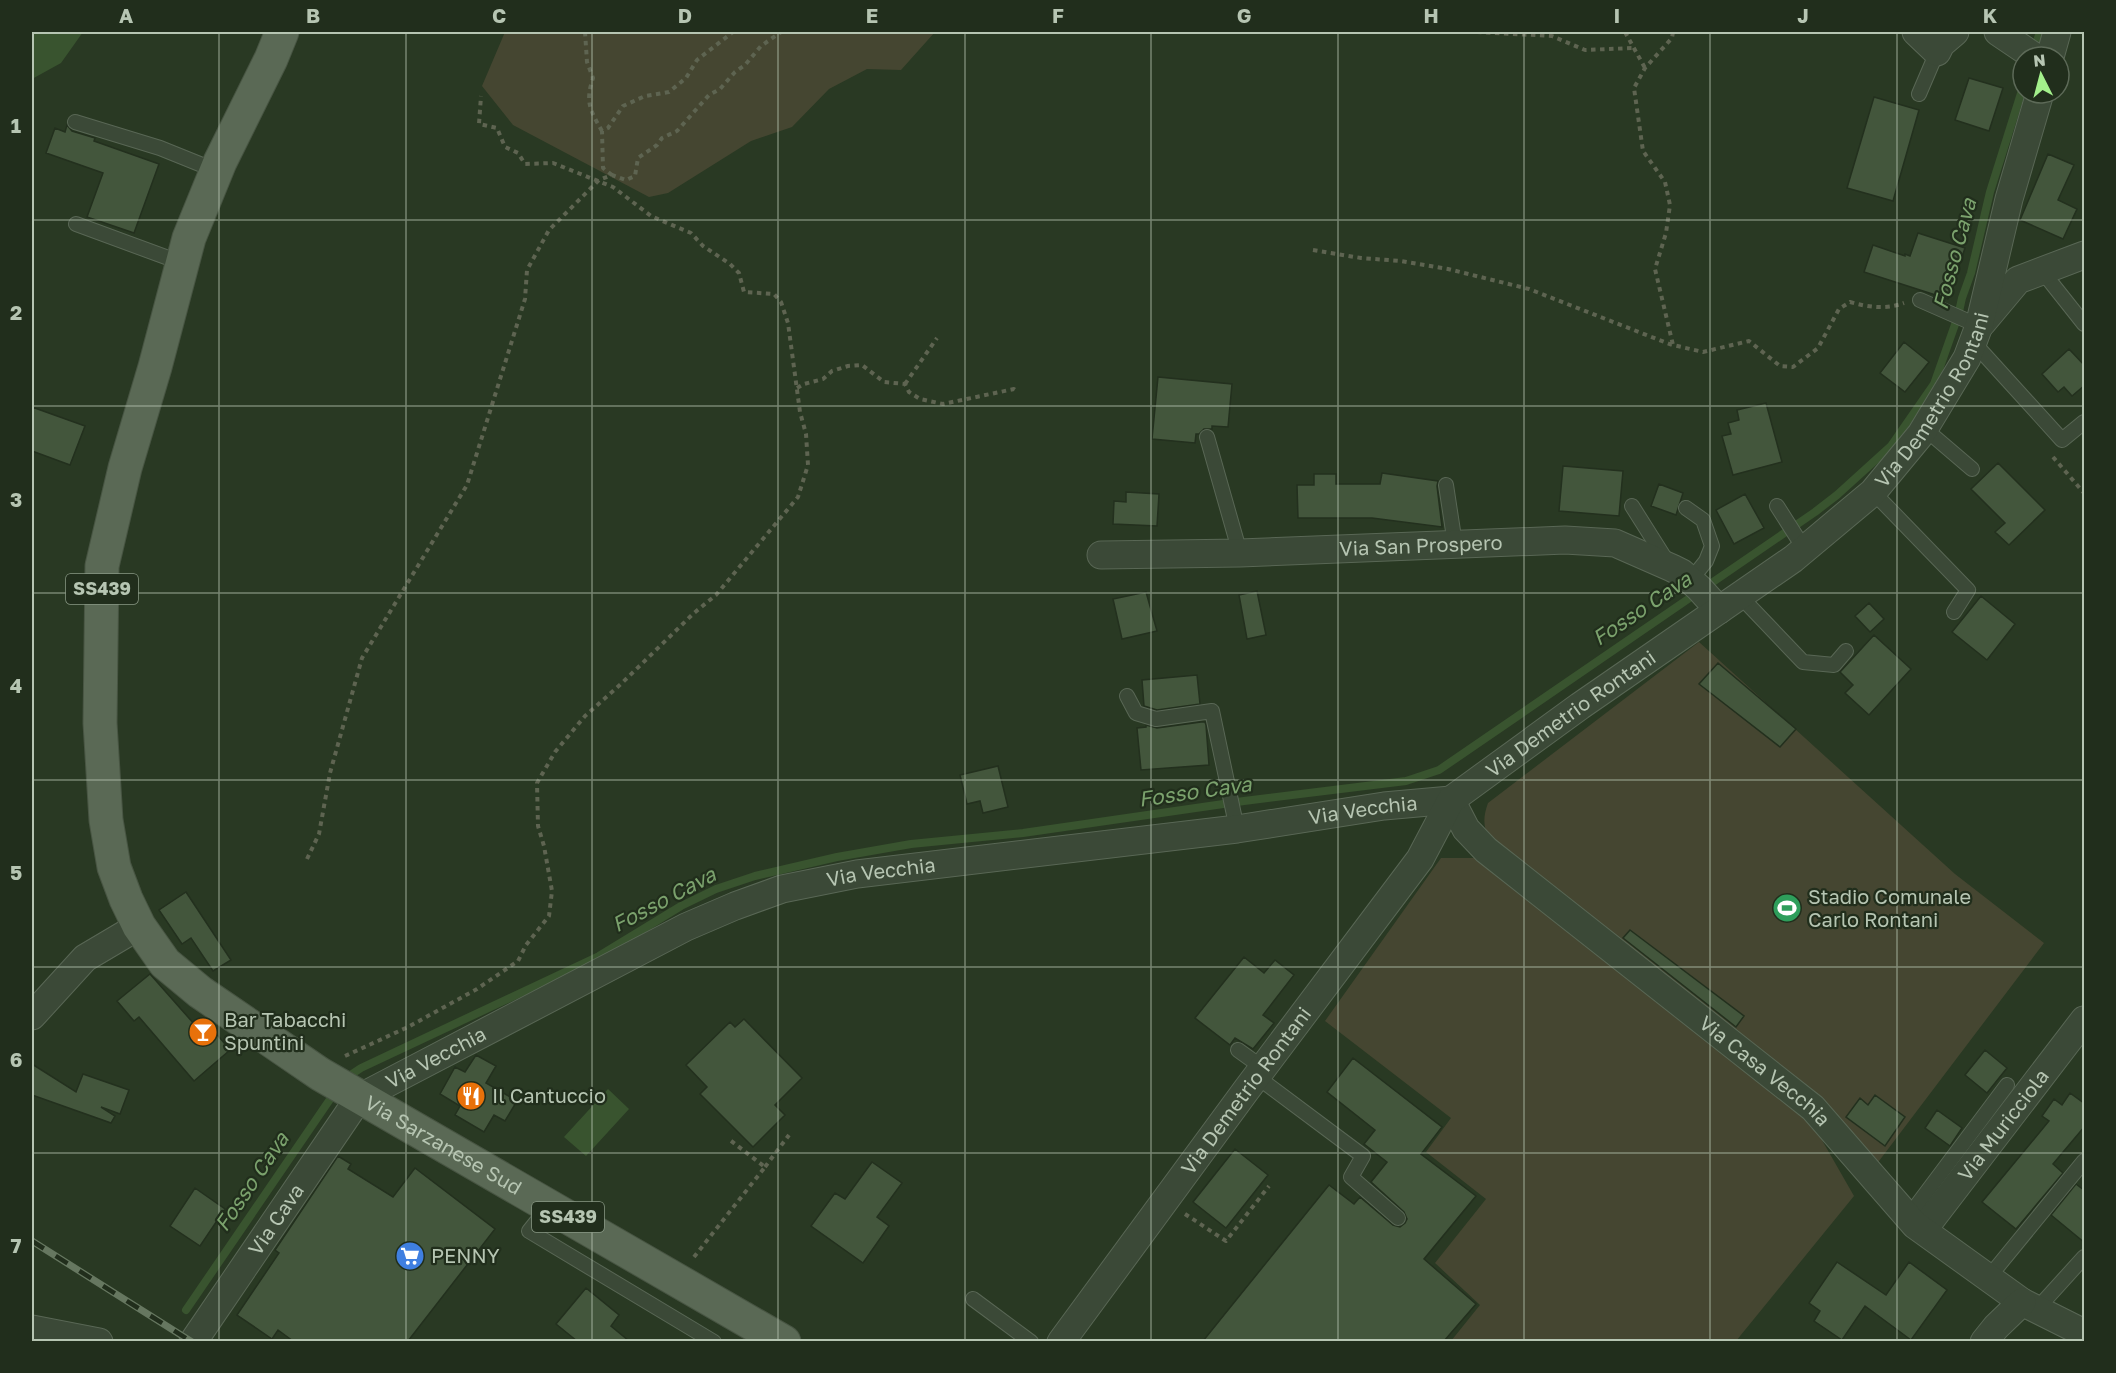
<svg xmlns="http://www.w3.org/2000/svg" width="2116" height="1373" font-family="'Golos Text',sans-serif">
  <style>
    .green { fill: #454631 }
    .water { fill: #39542f }
    .lines { fill: none; stroke-linecap: round; stroke-linejoin: round }
    .stream { stroke: #39542f; stroke-width: 8 }
    .building { fill: #43563c; stroke: #23301e; stroke-width: 1.5 }
    .service-casing { stroke: #596755; stroke-width: 16 }
    .minor-casing { stroke: #596755; stroke-width: 29 }
    .primary-casing { stroke: #485543; stroke-width: 35 }
    .path { stroke: #5e6451; stroke-width: 4; stroke-dasharray: 4.5 4.5; stroke-linecap: butt }
    .service { stroke: #3b4937; stroke-width: 14 }
    .minor { stroke: #3b4937; stroke-width: 27 }
    .primary { stroke: #5a6955; stroke-width: 33 }
    .rail-casing { stroke: #667760; stroke-width: 7 }
    .rail { stroke: #212e1c; stroke-width: 4.5; stroke-dasharray: 14; stroke-linecap: butt }
    .grid { fill: none; stroke: #b6c5b2; stroke-width: 1.5; stroke-opacity: 0.55 }
    .labels { text-anchor: middle; stroke-width: 4.5; stroke-linejoin: round; paint-order: stroke }
    .shield { fill: #212e1c; stroke: #899885; stroke-width: 1.5 }
    .shield-label { font-size: 18px; font-weight: bold; fill: #b6c5b2 }
    .street-label { font-size: 20px; fill: #b6c5b2; stroke: #212e1c }
    .poi-label { font-size: 20px; fill: #b6c5b2; stroke: #212e1c; text-anchor: start }
    .water-label { font-size: 21px; font-style: italic; fill: #7ba26d; stroke: #212e1c }
    .neatline { fill: none; stroke: #b6c5b2; stroke-width: 2 }
    .grid-label { font-size: 20px; text-anchor: middle; font-weight: bold; fill: #b6c5b2 }
  </style>
  <rect width="100%" height="100%" fill="#293923"/>
  <path class="green" d="M505,32h430l-34,38 -34,-1 -38,20 -37,38 -41,14 -83,52 -19,4 -136,-72 -31,-39z
    M1699,642l256,232 89,69 -168,222 -387,-326c-6,-13 -6,-22 -1,-36z
    M1441,858h34l332,256 47,82 -118,145h-285l29,-36 -45,-42 51,-64 -60,-47 25,-34 -126,-97z"/>
  <path class="water" d="M32,32h51l-22,31 -29,16z
    M608,1089l21,20 -43,47 -22,-19z"/>
  <g class="lines">
    <path class="stream" d="M2034,50l6,-18
      M346,1078l15,-10 238,-112 82,-50 35,-17 39,-13 82,-19 74,-13 112,-11 221,-32 162,-20 33,-11 376,-258 22,-17 54,-49 43,-62 24,-68 4,-18 9,-25 19,-81 33,-105
      M186,1310l149,-218"/>
  </g>
  <path class="building" d="M1969,78l34,10 -14,43 -34,-11z
    M1874,97l45,13 -26,91 -46,-13z
    M67,125l5,6 23,7 -1,3 65,23 -25,69 -47,-16 16,-44 -57,-20 9,-25 10,4z
    M2048,154l26,11 -16,35 19,9 -14,30 -43,-19z
    M1918,233l47,15 -17,51 -84,-27 9,-27 32,11v-2l5,2z
    M1904,342l25,20 -24,30 -25,-19z
    M2069,349l16,17v19l-13,11 -8,-9 -6,5 -16,-18z
    M1158,377l74,7 -4,43 -16,-1v3h-8l-5,5h-3l-1,9 -43,-4z
    M1766,403l16,59 -49,13 -11,-39 9,-2 -3,-11 11,-3 -2,-10z
    M32,407l53,19 -15,39 -38,-14z
    M1998,463l47,47 -36,35 -14,-13 10,-9 -34,-34z
    M1563,466l60,5 -4,45 -60,-5z
    M1382,473l56,8 -1,5 5,41 -70,-9h-74l-1,-33h17v-11h22v10h44z
    M1659,484l24,9 -7,22 -25,-9z
    M1126,492l33,2 -2,32 -44,-2 1,-23 12,1z
    M1745,494l19,34 -30,16 -18,-34z
    M1257,591l9,44 -19,4 -8,-44z
    M1146,592l11,39 -35,8 -9,-40z
    M1981,596l34,28 -28,36 -35,-28z
    M1869,603l15,16 -14,13 -15,-16z
    M1874,635l37,34 -42,46 -24,-22 8,-8 -13,-13z
    M1718,663l78,66 -16,18 -81,-63z
    M1197,675l3,29 -43,6 -13,-4 -2,-26z
    M1201,722h4l1,3 3,40 -68,5 -4,-42 9,-1v-2l11,3z
    M998,766l10,41 -25,6 -3,-12 -13,3 -7,-29z
    M186,892l45,68 -18,11 -22,-33 -9,6 -23,-34z
    M1630,930l114,86 -8,11 -113,-89z
    M1244,957l20,16 11,-13 19,15 -31,40 11,8 -21,26 -18,-11 -5,7 -35,-27z
    M150,974l45,51 8,-7 27,32 -36,31 -55,-64 -5,4 -17,-20z
    M744,1019l58,59 -27,27 10,10 -32,32 -53,-53 7,-7 -21,-22 44,-43 5,5z
    M1985,1050l22,18 -20,25 -22,-18z
    M476,1055l20,11 -10,17 31,18 -12,20 -11,-6 -10,17 -29,-17 5,-9 -20,-12 15,-27 10,5z
    M1353,1058l89,69 -21,27 55,42 -52,63 52,45 -32,37h-241l126,-156 25,19 6,-7 33,28 7,2 5,-4 2,-4 -3,-7 -33,-30 16,-20 -23,-18 11,-14 -48,-38z
    M32,1064l44,28 7,-18 46,16 -9,24 -19,-7 14,9 -4,7 -79,-28z
    M2070,1093l15,11v22l-32,38 10,9 -47,56 -34,-27 67,-81 -7,-5 12,-17 8,6z
    M1875,1095l30,22 -20,29 -39,-29 14,-19 8,7z
    M1937,1110l25,18 -12,18 -25,-18z
    M1235,1149l33,26 -42,53 -33,-26z
    M338,1156l13,8 -3,5 45,28 22,-29 80,61 -87,112h-115l-15,-11 -6,9 -35,-24 42,-62 -4,-3z
    M872,1162l30,21 -25,34 12,9 -26,37 -52,-37 24,-33 10,6z
    M2076,1184l9,7v52l-34,-28z
    M195,1188l30,21 -25,37 -30,-20z
    M1837,1262l49,33 23,-33 38,28 -36,50 -46,-34 -23,34 -28,-19 6,-10 -11,-8z
    M586,1288l33,27 -8,11 18,15h-52l-21,-17z"/>
  <g class="lines">
    <g class="service-casing">
      <path id="service" d="M1919,94l18,-42
        M75,122l85,26 57,23
        M76,224l106,39
        M2042,271l42,53
        M1920,300l59,26
        M1973,342l89,98 22,-18
        M1924,428l48,41
        M1207,437l33,116
        M1446,485l9,59
        M1873,492l95,98 -14,22
        M1632,506l36,57
        M1777,506l28,44
        M1686,508l17,12 9,26 -6,15 -16,20
        M1740,596l63,66 31,3 12,-14
        M1127,696l9,17 20,6 56,-8 25,118
        M1238,1050l25,18
        M1256,1076l107,80 -12,21 47,41
        M549,1206l-20,25 185,111
        M1908,1217l99,-132
        M1989,1277l95,-116
        M973,1299l58,43
        M2037,1309l47,-52"/>
    </g>
    <g class="minor-casing">
      <g id="minor">
        <path d="M1916,32l21,20 4,-8 14,-12"/>
        <path d="M1998,32l37,25"/>
        <path d="M2050,57l7,-25"/>
        <path d="M1982,323l36,-43 66,-25"/>
        <path id="s1" d="M1101,555l139,-2 325,-13 50,3 57,25 10,5 17,15 20,22"/>
        <path d="M32,1016l53,-58 54,-32"/>
        <path id="s2" d="M1923,1230l161,-210"/>
        <path d="M32,1329l67,13"/>
        <path id="s3" d="M193,1342l166,-244 327,-171 49,-21 47,-17 75,-15 380,-45 147,-23 67,-6 15,29 20,21 327,258 102,117 107,77 62,31"/>
        <path id="s4" d="M1061,1342l186,-253 173,-230 31,-59 129,-94 213,-147 80,-67 48,-58 46,-76 12,-32 30,-127 31,-106"/>
        <path d="M1984,1342l12,-15 26,-25"/>
      </g>
    </g>
    <g class="primary-casing">
      <g id="primary">
        <path id="s5" d="M282,32l-11,27 -51,103 -31,76 -34,129 -30,101 -23,98 -2,157 6,97 8,47 12,32 13,27 26,37 35,29 120,82 464,268"/>
      </g>
    </g>
    <path class="path" d="M585,32l2,30 6,16c-8,24 -3,32 9,53
      M1477,32l75,4 33,14 48,-2
      M1625,32l20,36
      M1673,32l-1,6 -27,30 -11,20 9,63 22,31 5,23 -4,28 -11,36 18,76 30,7 46,-11 31,25 13,1 25,-19 21,-39 11,-7c18,5 35,8 54,1
      M612,175l-9,-7 -1,-37 6,-3 15,-22 22,-10 24,-4 17,-14 11,-18 36,-28
      M1313,250l48,8 40,3 47,8 81,20 143,56
      M905,384l32,-46
      M797,388l7,-4 19,-5 9,-8 16,-5 14,-1 22,17 21,2 4,8 11,7 23,5 71,-15 4,3
      M2053,457l31,36
      M307,859l12,-25 11,-61 32,-115 105,-173 58,-186 2,-29 22,-40 50,-50 13,-5 14,5 9,-4 3,-18 19,-13 5,-7 15,-7 32,-36 11,-6 15,-17 10,-7 16,-19 20,-14
      M345,1056l63,-29 69,-38 41,-28 8,-16 23,-29 3,-25 -8,-45 -6,-20 -1,-43 18,-31 30,-36 37,-33 72,-70 22,-18 82,-98 10,-32 -2,-31 -6,-22 -12,-89 -7,-21 -7,-8 -30,-2 -5,-19 -9,-9 -27,-18 -12,-13 -40,-17 -38,-29 -60,-24 -28,1 -7,-11 -13,-6 -8,-19 -18,-4 2,-28
      M765,1167l24,-32
      M1185,1214l41,27 43,-55
      M694,1257l71,-90 -35,-27"/>
    <use href="#service" class="service"/>
    <use href="#minor" class="minor"/>
    <use href="#primary" class="primary"/>
    <g class="rail-casing">
      <path id="rail" d="M32,1241l160,101"/>
    </g>
    <use href="#rail" class="rail"/>
  </g>
  <path class="grid" d="M219,32v1310M406,32v1310M592,32v1310M778,32v1310M965,32v1310M1151,32v1310M1338,32v1310M1524,32v1310M1710,32v1310M1897,32v1310M32,220h2052M32,406h2052M32,593h2052M32,780h2052M32,967h2052M32,1153h2052"/>
  <defs>
    <g id="stadium-disc" transform="scale(1.5)"><circle r="9.5" fill="#2e9e5b" stroke="#212e1c"/><path d="M0-5a6.5 5 0 1 0 0 10a6.5 5 0 1 0 0-10ZM-3.5-1.8h7v3.6h-7Z" fill="#fff"/></g>
    <g id="bar-disc" transform="scale(1.5)"><circle r="9.5" fill="#e8710a" stroke="#212e1c"/><path d="M-6-5H6L.8 .8V4.5H3.5V6h-7V4.5H-.8V.8Z" fill="#fff"/></g>
    <g id="restaurant-disc" transform="scale(1.5)"><circle r="9.5" fill="#e8710a" stroke="#212e1c"/><path d="M-5-6h1v4h1v-4h1v4h1v-4h1v5L-1.5 .5V6h-2V.5L-5-1ZM5-6V6H3V1.5H1.5Q1.5-4 5-6Z" fill="#fff"/></g>
    <g id="supermarket-disc" transform="scale(1.5)"><circle r="9.5" fill="#3f7fe0" stroke="#212e1c"/><path d="M-6-5.5h2.5l.6 2H6L4.5 2H-2.5L-4.4-4H-6ZM-1.5 3.2a1.3 1.3 0 1 0 .1 0ZM3 3.2a1.3 1.3 0 1 0 .1 0Z" fill="#fff"/></g>
  </defs>
  <g fill-rule="evenodd">
    <use href="#stadium-disc" x="1787" y="908"/>
    <use href="#bar-disc" x="203" y="1032"/>
    <use href="#restaurant-disc" x="471" y="1096"/>
    <use href="#supermarket-disc" x="410" y="1256"/>
  </g>
  <g class="labels">
    <g class="shield">
      <rect x="66" y="574" width="72" height="30" rx="4.5"/>
      <rect x="532" y="1202" width="72" height="30" rx="4.5"/>
    </g>
    <g class="shield-label">
      <text x="102" y="595">SS439</text>
      <text x="568" y="1223">SS439</text>
    </g>
    <g class="street-label">
      <text dy="7" stroke="none"><textPath href="#s4" startOffset="1302">Via Demetrio Rontani</textPath></text>
      <text dy="7" stroke="none"><textPath href="#s1" startOffset="320">Via San Prospero</textPath></text>
      <text dy="7" stroke="none"><textPath href="#s4" startOffset="816">Via Demetrio Rontani</textPath></text>
      <text dy="7" stroke="none"><textPath href="#s3" startOffset="1354">Via Vecchia</textPath></text>
      <text dy="7" stroke="none"><textPath href="#s3" startOffset="868">Via Vecchia</textPath></text>
      <text dy="7" stroke="none"><textPath href="#s3" startOffset="382">Via Vecchia</textPath></text>
      <text dy="7" stroke="none"><textPath href="#s3" startOffset="1860">Via Casa Vecchia</textPath></text>
      <text dy="7" stroke="none"><textPath href="#s4" startOffset="312">Via Demetrio Rontani</textPath></text>
      <text dy="7" stroke="none"><textPath href="#s2" startOffset="132">Via Muricciola</textPath></text>
      <text dy="7" stroke="none"><textPath href="#s5" startOffset="1310">Via Sarzanese Sud</textPath></text>
      <text dy="7" stroke="none"><textPath href="#s3" startOffset="148">Via Cava</textPath></text>
    </g>
    <g class="poi-label">
      <text x="1808" y="904">Stadio Comunale<tspan x="1808" dy="23">Carlo Rontani</tspan></text>
      <text x="224" y="1027">Bar Tabacchi<tspan x="224" dy="23">Spuntini</tspan></text>
      <text x="492" y="1103">Il Cantuccio</text>
      <text x="431" y="1263">PENNY</text>
    </g>
    <g class="water-label">
      <text transform="translate(1955 254) rotate(-75)" y="7">Fosso Cava</text>
      <text transform="translate(1642 609) rotate(-34)" y="7">Fosso Cava</text>
      <text transform="translate(1195 792) rotate(-8)" y="7">Fosso Cava</text>
      <text transform="translate(664 900) rotate(-28)" y="7">Fosso Cava</text>
      <text transform="translate(252 1182) rotate(-56)" y="7">Fosso Cava</text>
    </g>
  </g>
  <rect width="2116" height="1373" fill="none" stroke="#212e1c" stroke-width="66"/>
  <g transform="translate(2041 75) rotate(354)"><circle r="28" fill="#212e1c" stroke="#5d6a58" stroke-width="1.5"/>
  <path d="M0-4.5L10 22L0 15L-10 22Z" fill="#a3f08b"/>
  <text y="-9" font-size="16" font-weight="bold" text-anchor="middle" fill="#b6c5b2">N</text>
  </g>
  <rect x="33" y="33" width="2050" height="1307" class="neatline"/>
  <g class="grid-label">
    <text x="126" y="23">A</text>
    <text x="313" y="23">B</text>
    <text x="499" y="23">C</text>
    <text x="685" y="23">D</text>
    <text x="872" y="23">E</text>
    <text x="1058" y="23">F</text>
    <text x="1244" y="23">G</text>
    <text x="1431" y="23">H</text>
    <text x="1617" y="23">I</text>
    <text x="1803" y="23">J</text>
    <text x="1990" y="23">K</text>
    <text x="16" y="133">1</text>
    <text x="16" y="320">2</text>
    <text x="16" y="507">3</text>
    <text x="16" y="693">4</text>
    <text x="16" y="880">5</text>
    <text x="16" y="1067">6</text>
    <text x="16" y="1253">7</text>
  </g>
</svg>
